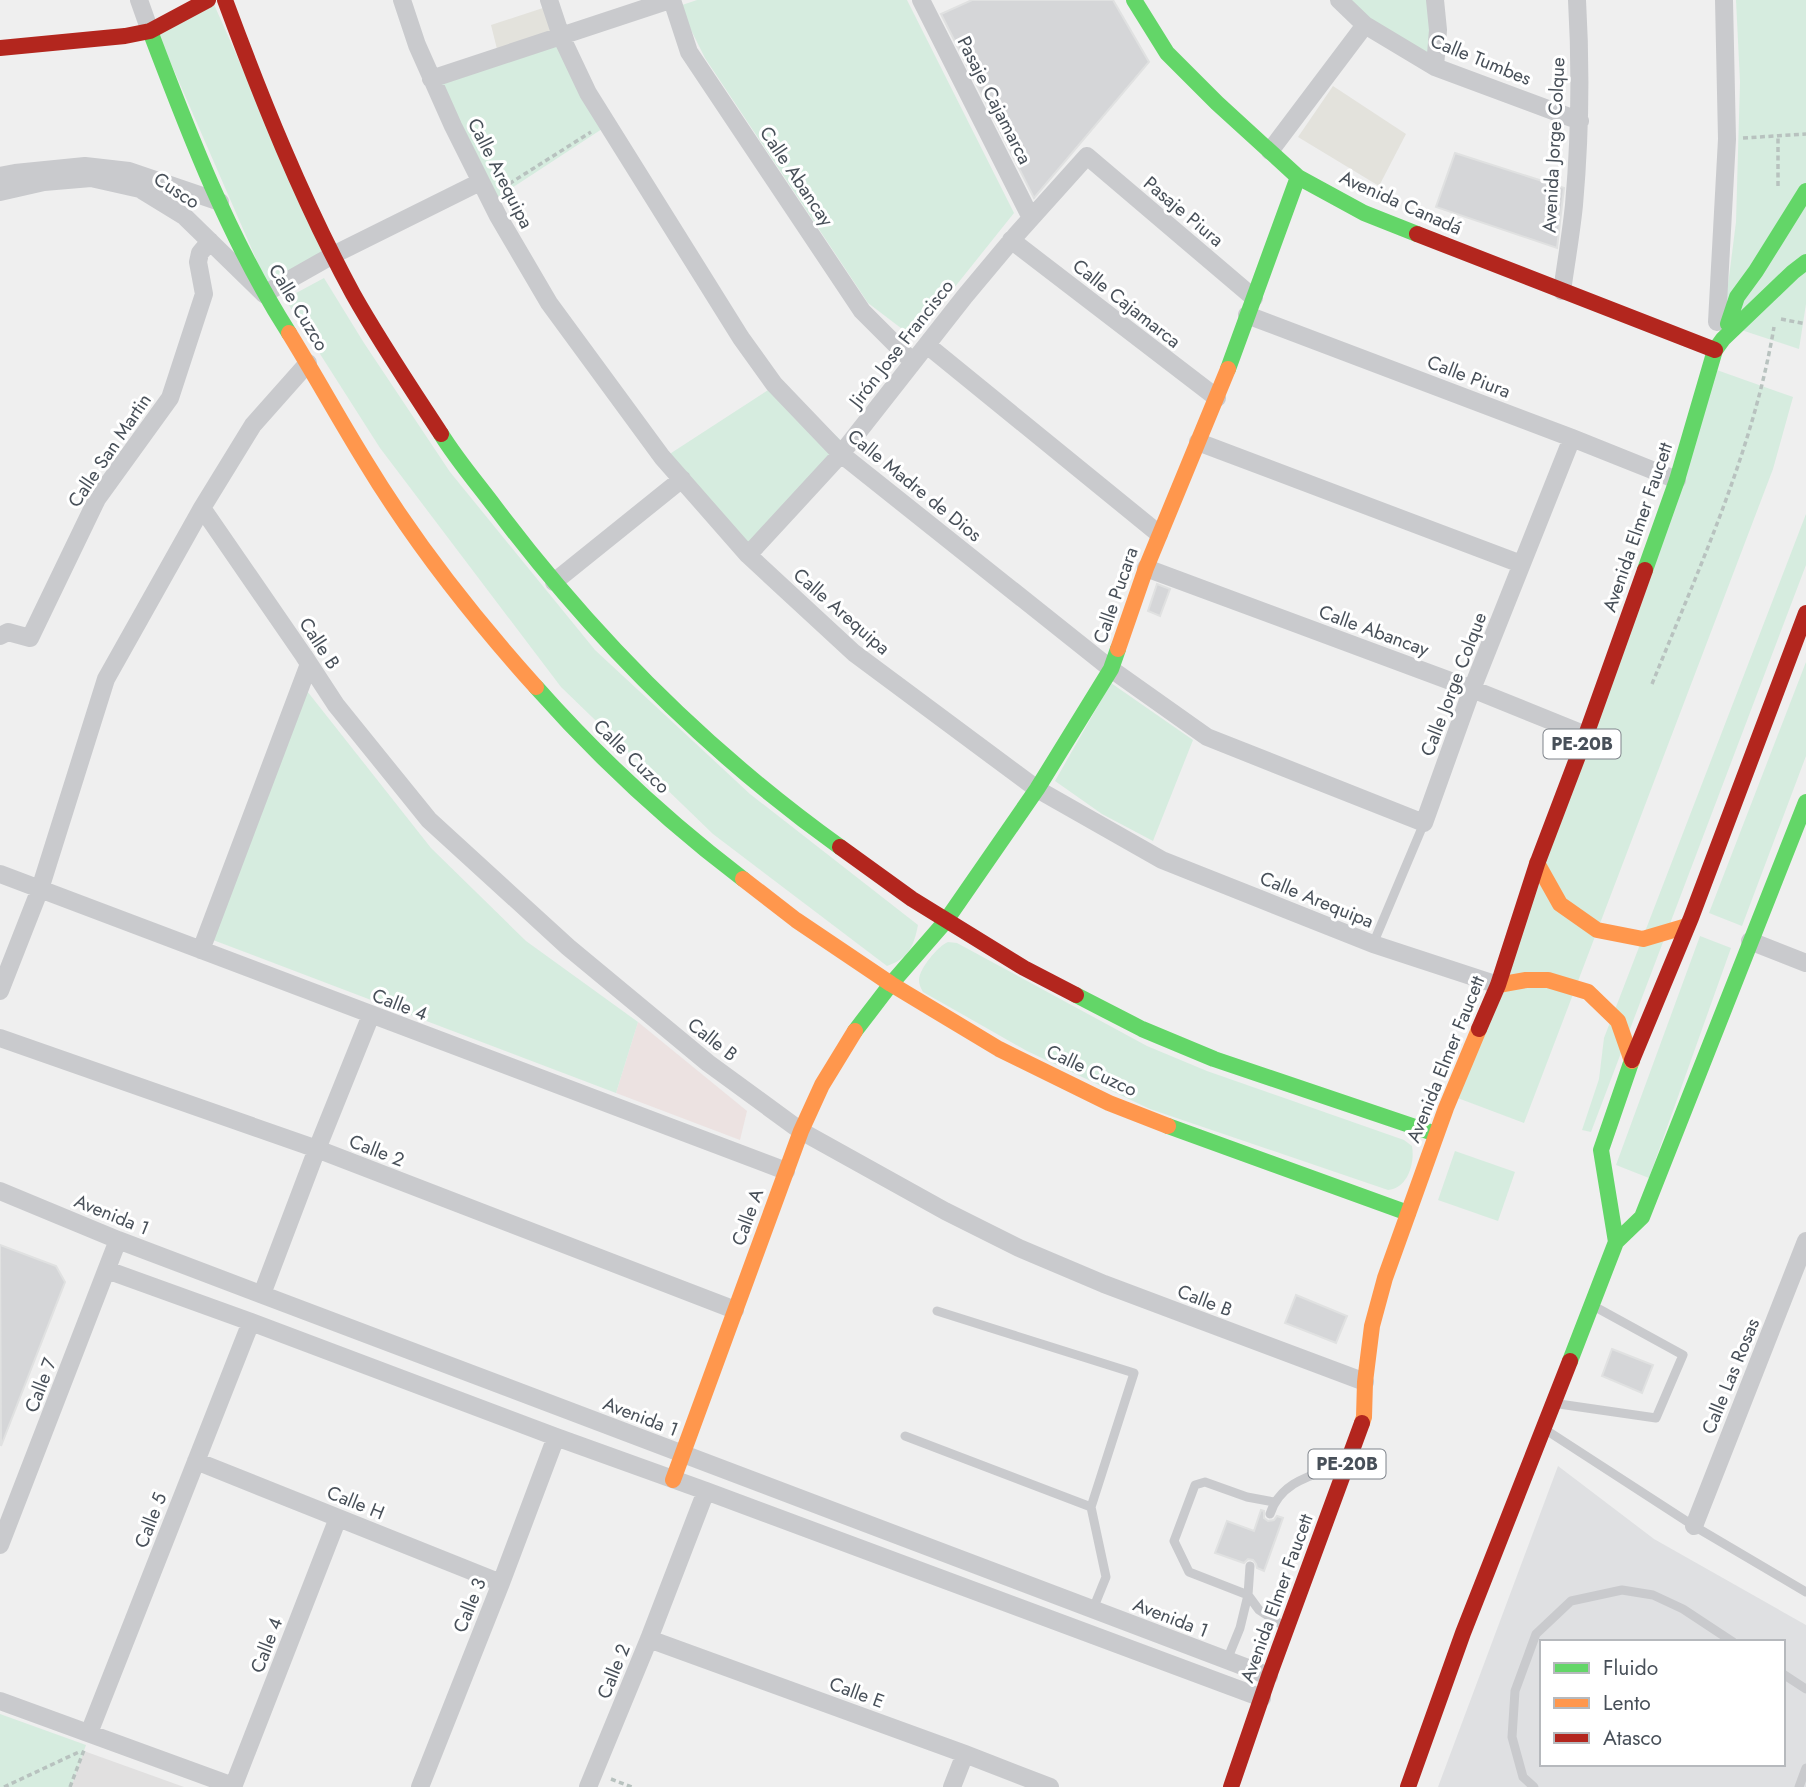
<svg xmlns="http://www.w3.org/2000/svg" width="1806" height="1787" font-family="Jost,sans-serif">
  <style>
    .commercial { fill: #e3e2dc }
    .education { fill: #e1e0e0 }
    .medical { fill: #ece2e1 }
    .airport { fill: #dfe0e2; fill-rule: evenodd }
    .green { fill: #d6ecdf }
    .building { fill: #d5d6d8; stroke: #e0e1e1; stroke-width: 2 }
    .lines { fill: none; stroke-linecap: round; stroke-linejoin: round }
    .path { stroke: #b8c2bf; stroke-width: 3.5; stroke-dasharray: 5 3.5; stroke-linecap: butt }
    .lane { stroke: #c9cacd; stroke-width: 9 }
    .street { stroke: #c9cacd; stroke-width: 18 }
    .fast { stroke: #63d668; stroke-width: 16 }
    .slow { stroke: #ff974d; stroke-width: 16 }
    .jam { stroke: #b3261e; stroke-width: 16 }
    .labels { text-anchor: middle; stroke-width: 6; stroke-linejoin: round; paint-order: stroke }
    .shield { fill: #fff; stroke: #7f848b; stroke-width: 2 }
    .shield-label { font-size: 18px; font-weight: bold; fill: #485059 }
    .street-label { font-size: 19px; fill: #485059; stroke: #fff }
  </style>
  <rect width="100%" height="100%" fill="#efefef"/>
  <path class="commercial" d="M546,7l5,26 -54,16 -6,-24z
    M1333,86l73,48 -27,52 -81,-49z"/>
  <path class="education" d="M84,1751l100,36h-113z"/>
  <path class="medical" d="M638,1022l109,89 -7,29 -124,-47z"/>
  <path class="airport" d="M1558,1466l96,73 152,86v162h-368zM1542,1642h241v122h-241z"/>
  <path class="green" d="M212,0l112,251 -57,33 -111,-255z
    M697,0h210l107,213 -100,125 -46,-35 -163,-245 -26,-52z
    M1336,0h94l-1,62z
    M1736,0h70v304l-7,45 -76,-25 13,-102 4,-140z
    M557,40l45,89 -110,72 -55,-119z
    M324,278l40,65 86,129 145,178 155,144 168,131c-4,21 -10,34 -31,41l-174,-132 -152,-147 -181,-239 -95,-149z
    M1714,369l79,28 -20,72 -249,654 -69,-26z
    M779,383l67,62 -94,110 -87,-98z
    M1806,514v51l-215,567 -9,-2 17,-51 5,-41z
    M1806,662v94l-64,170 -33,-13z
    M1111,683l82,57 -40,101 -51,-27 -47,-33z
    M307,691l124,157 95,93 112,81 -22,71 -403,-153z
    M1700,936l31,12 -82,230 -33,-13z
    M948,942l9,1 190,103 60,25 197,69 8,6c3,17 -4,42 -24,44l-238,-81 -123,-58 -104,-59c-2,-4 -4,-7 -4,-12 0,-11 19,-34 29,-38z
    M1455,1151l60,21 -17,49 -60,-21z
    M0,1714l86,31 -15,42h-71z"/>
  <path class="building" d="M972,0h141l36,62 -115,136 -93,-184z
    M1455,153l109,35 -7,60 -121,-41z
    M1157,584l13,5 -10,27 -12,-5z
    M0,1245l56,21 9,16 -64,164z
    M1296,1295l51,21 -11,27 -51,-20z
    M1612,1349l41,16 -11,28 -40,-17z
    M1261,1510l3,1v7l4,3 6,-1 3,-4 6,2 -19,53 -7,-3 -1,-4 -3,-4 -5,-1 -4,4 -29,-10 12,-32 27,10z"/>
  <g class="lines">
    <path class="path" d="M1743,138l63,-4
      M503,185l1,2 87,-55
      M1778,186v-50
      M1781,319l25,5
      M1652,684c47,-116 101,-233 122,-357
      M611,1779l21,8
      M4,1787l77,-36
      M70,1787l14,-37"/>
    <path class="lane" d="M1373,944l51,-121
      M937,1311l197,62 -43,134
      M1559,1404l97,14 27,-63 -84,-46
      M1549,1432l145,94 112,66
      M905,1436l186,71 15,70 -13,32
      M1270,1514c10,-31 39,-38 67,-48
      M1250,1566l-2,29 11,15 23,15
      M1227,1660l13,-32 8,-33 -59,-23 -15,-31 21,-56 10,-3 42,15 27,5
      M1783,1674l23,15
      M1534,1787l-11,-10 -11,-40 3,-46 21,-57 35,-33 51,-11 31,5 30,14 50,33
      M1799,1787l7,-19"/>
    <path class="street" d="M139,0l11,31
      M402,0l15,45 36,81 45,90 51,87 113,154 86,98 106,98 183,136 125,71 211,84 125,41
      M549,0l12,36 27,57 153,245 33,46 67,70 270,215 96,68 217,86 48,-134 100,-251
      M672,0l17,52 173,259 50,50
      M921,0l110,218
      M1339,0l26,25 70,42 145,54
      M1435,67l3,-37 -3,-30
      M431,79l239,-79
      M1270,151l95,-126
      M0,176l15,-3 70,-7 44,5 91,31
      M0,192l44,-10 47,-4 49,11 44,27 80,78 69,-39 147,-73
      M1011,240l206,158
      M1562,291c4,-28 9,-57 12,-86 6,-68 7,-137 3,-205
      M1247,315l325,123 105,42
      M1717,322l10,-183 -3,-139
      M927,345l232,189
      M1198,442l323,122
      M202,508l102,148 32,49 93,115 139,127 140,116 93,68 144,80 74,37 85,36 261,98
      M748,555l93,-101 124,-158 51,-61 71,-79 167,142
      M1146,568l326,121 114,46
      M554,582l128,-103
      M0,636l8,-4 22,6 67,-139 73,-101 34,-104 -6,-32 2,-9 10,-12
      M0,874l786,297
      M1750,941l56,22
      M201,950l108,-286
      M0,991l40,-102 66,-210 96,-171 51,-83 55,-62
      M0,1038l317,111 418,161
      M0,1191l118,49 1151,436
      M107,1270l144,52 305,115 150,54 556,207
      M262,1294l55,-145 54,-134
      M196,1461l305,122
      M1694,1526l112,-285
      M0,1545l118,-305
      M649,1639l316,115 85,33
      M0,1701l233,85
      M89,1733l162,-411
      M233,1787l105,-269
      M420,1787l81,-204 55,-146
      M588,1787l61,-148 57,-148
      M952,1787l13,-33"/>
    <path class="fast" d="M1134,0l33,53 50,50 81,74 66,36 53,21
      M150,31c39,103 79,208 139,302
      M1728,324l9,-27 19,-26 50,-80
      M1228,369l70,-192
      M441,434c16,26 36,49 54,73 97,129 214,246 345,340
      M1645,570l32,-90 38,-130 8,-11 70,-67 13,-10
      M536,687c63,71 132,135 207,192
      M1076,995l66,34 72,30 222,75
      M855,1031l36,-47 54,-62 92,-133 74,-120 7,-20
      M1168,1126l240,87
      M1616,1242l26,-25 164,-415
      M1570,1361l46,-119 -15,-92 31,-90"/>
    <path class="slow" d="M289,333c26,42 50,86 76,128 49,81 108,156 171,226
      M1118,649l28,-81 82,-199
      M1537,863l23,41 37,26 46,9 44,-13
      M743,879l53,41 95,64 108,65 110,54 59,23
      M1498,985l28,-5h22l40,12 30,29 14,40
      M1362,1423l2,-6 1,-35 7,-56 13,-48 61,-170 33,-79
      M673,1480l128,-349 21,-46 33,-54"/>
    <path class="jam" d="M225,0c37,100 77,200 128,294 27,48 58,94 88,140
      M0,48l125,-12 25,-5 58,-31
      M1417,234l298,116
      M840,847l72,52 112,69 52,27
      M1479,1029l19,-44 39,-121 49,-129 59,-165
      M1632,1060l59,-142 115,-305
      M1231,1787l38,-111 93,-253
      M1408,1787l55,-154 107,-272"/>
  </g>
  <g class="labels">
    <g class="shield">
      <rect x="1543.5" y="729.5" width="77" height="29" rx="5"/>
      <rect x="1308.5" y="1449.5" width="77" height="29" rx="5"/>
    </g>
    <g class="shield-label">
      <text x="1582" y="750">PE-20B</text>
      <text x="1347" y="1470">PE-20B</text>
    </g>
    <g class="street-label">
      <text transform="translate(1481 59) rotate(22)" y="7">Calle Tumbes</text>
      <text transform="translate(995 100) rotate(63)" y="7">Pasaje Cajamarca</text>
      <text transform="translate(1553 145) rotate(-87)" y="7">Avenida Jorge Colque</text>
      <text transform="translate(501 173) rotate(63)" y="7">Calle Arequipa</text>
      <text transform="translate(797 176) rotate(56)" y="7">Calle Abancay</text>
      <text transform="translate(177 190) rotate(33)" y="7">Cusco</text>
      <text transform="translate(1401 202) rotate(24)" y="7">Avenida Canadá</text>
      <text transform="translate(1184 211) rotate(40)" y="7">Pasaje Piura</text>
      <text transform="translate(1127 303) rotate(38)" y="7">Calle Cajamarca</text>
      <text transform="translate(299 307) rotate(59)" y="7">Calle Cuzco</text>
      <text transform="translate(901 343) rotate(-52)" y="7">Jirón Jose Francisco</text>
      <text transform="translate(1469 376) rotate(21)" y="7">Calle Piura</text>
      <text transform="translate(109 450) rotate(-56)" y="7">Calle San Martin</text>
      <text transform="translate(915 485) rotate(39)" y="7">Calle Madre de Dios</text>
      <text transform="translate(1637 527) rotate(-71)" y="7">Avenida Elmer Faucett</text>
      <text transform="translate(1115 595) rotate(-71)" y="7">Calle Pucara</text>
      <text transform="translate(842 611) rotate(41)" y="7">Calle Arequipa</text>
      <text transform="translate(1374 630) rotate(20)" y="7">Calle Abancay</text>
      <text transform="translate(320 643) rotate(57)" y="7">Calle B</text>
      <text transform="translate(1453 684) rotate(-69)" y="7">Calle Jorge Colque</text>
      <text transform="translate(632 756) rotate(44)" y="7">Calle Cuzco</text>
      <text transform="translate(1317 899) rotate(22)" y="7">Calle Arequipa</text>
      <text transform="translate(400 1004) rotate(21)" y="7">Calle 4</text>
      <text transform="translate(713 1039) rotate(38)" y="7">Calle B</text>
      <text transform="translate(1445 1059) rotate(-68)" y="7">Avenida Elmer Faucett</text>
      <text transform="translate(1092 1070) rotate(25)" y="7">Calle Cuzco</text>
      <text transform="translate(377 1150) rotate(21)" y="7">Calle 2</text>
      <text transform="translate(112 1214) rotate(22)" y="7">Avenida 1</text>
      <text transform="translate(747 1217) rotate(-70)" y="7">Calle A</text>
      <text transform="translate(1205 1300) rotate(21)" y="7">Calle B</text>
      <text transform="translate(1730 1376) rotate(-68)" y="7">Calle Las Rosas</text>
      <text transform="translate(40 1385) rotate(-69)" y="7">Calle 7</text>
      <text transform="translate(641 1416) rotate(21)" y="7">Avenida 1</text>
      <text transform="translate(356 1502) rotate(22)" y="7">Calle H</text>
      <text transform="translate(150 1520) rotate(-69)" y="7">Calle 5</text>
      <text transform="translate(1276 1598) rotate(-70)" y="7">Avenida Elmer Faucett</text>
      <text transform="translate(469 1605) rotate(-68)" y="7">Calle 3</text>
      <text transform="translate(1171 1617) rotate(21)" y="7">Avenida 1</text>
      <text transform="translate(266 1645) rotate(-69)" y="7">Calle 4</text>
      <text transform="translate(613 1671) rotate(-68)" y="7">Calle 2</text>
      <text transform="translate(857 1692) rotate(20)" y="7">Calle E</text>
    </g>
  </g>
  <rect x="1540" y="1640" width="245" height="126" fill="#ffffff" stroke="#b6b9bd" stroke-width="2"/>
  <rect x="1554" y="1663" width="35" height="10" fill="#63d668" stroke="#b6b9bd" stroke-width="2"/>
  <text x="1603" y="1675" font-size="21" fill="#485059">Fluido</text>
  <rect x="1554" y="1698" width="35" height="10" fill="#ff974d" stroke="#b6b9bd" stroke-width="2"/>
  <text x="1603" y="1710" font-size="21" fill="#485059">Lento</text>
  <rect x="1554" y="1733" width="35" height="10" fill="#b3261e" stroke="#b6b9bd" stroke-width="2"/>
  <text x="1603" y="1745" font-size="21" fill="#485059">Atasco</text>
</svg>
